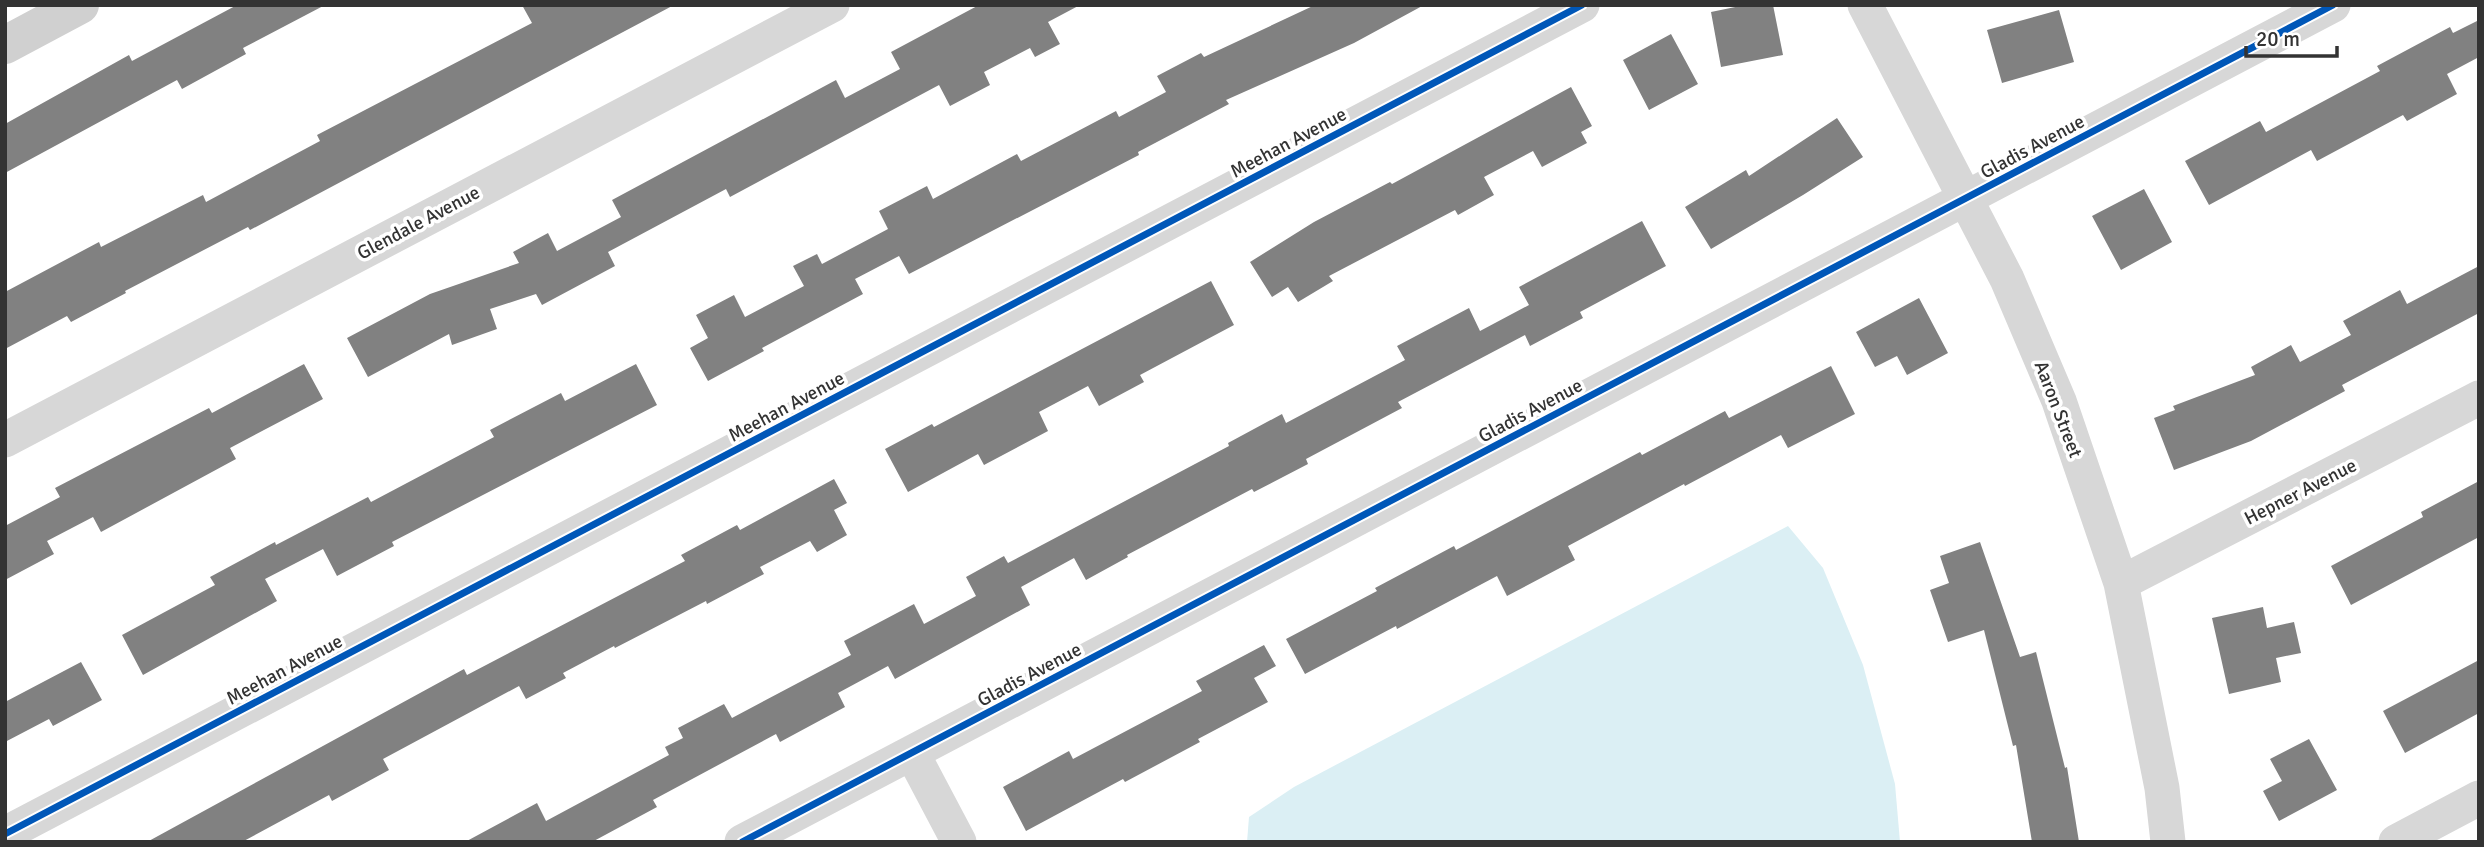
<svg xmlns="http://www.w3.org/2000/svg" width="2484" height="847" font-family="Signika,sans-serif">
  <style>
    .water { fill: #dbeff4 }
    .building { fill: #818181 }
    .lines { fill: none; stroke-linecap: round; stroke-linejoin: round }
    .street { stroke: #d7d7d7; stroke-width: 35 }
    .secondary { stroke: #d0d0d0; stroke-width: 38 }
    .cycleway-casing { stroke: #fff; stroke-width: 11 }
    .cycleway { stroke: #0057b8; stroke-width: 7 }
    .labels { text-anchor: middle; stroke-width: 7; stroke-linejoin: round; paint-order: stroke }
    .street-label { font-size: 19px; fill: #333; stroke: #fff }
  </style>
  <rect width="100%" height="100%" fill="#fff"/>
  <path class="water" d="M1788,526l35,42 40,97 32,119 5,58h-653l2,-25 45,-30z"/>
  <path class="building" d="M237,5h88l-82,43 3,6 -64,35 -5,-9 -172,93v-49l124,-69 3,6z
    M522,5h152l-424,225 -2,-3 -123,64 1,2 -55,29 -4,-6 -62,33v-57l94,-50 2,5 102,-52 3,7 114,-61 -3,-6 215,-112z
    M979,5h101l-32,17 12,22 -25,13 -5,-9 -46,24 6,13 -40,21 -11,-21 -209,112 -4,-8 -118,63 7,14 -73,39 -6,-11 -46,15 7,20 -45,16 -3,-11 -81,43 -21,-39 83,-44 89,-31 -6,-11 35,-19 9,18 64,-34 -9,-17 224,-120 9,18 55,-29 -9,-17z
    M1315,5h109l-70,38 -128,57 3,4 -91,48 1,3 -230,119 -10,-18 -44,23 8,15 -101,54 2,3 -56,30 -18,-33 18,-10 -12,-23 38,-20 11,22 59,-31 -11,-20 24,-12 5,10 66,-35 -9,-18 48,-25 6,13 84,-45 4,7 95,-50 3,6 47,-25 -9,-16 44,-23 3,4z
    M1745,5h28l10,50 -62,12 -10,-55z
    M2059,10l15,52 -72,21 -15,-53z
    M2479,20v37l-32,17 10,20 -50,27 -4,-6 -86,46 -6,-11 -102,55 -24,-44 75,-40 6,11 114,-61 -3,-5 73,-39 3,6z
    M1671,34l27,50 -49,26 -26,-50z
    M1571,87l21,39 -11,6 6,11 -45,24 -9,-16 -49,26 10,18 -36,20 -3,-5 -126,66 4,5 -35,21 -10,-15 -16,10 -22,-35 64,-40 76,-40 2,2z
    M1837,118l26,39 -60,38 -92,54 -26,-42 61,-37 3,6z
    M2144,189l28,53 -51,28 -29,-54z
    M1642,221l24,45 -86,46 3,6 -53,28 -5,-11 -127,67 4,6 -96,51 2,5 -54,28 -2,-3 -125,66 1,2 -42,23 -12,-22 -53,29 9,18 -135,74 -7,-13 -50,27 7,14 -65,35 -4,-8 -123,66 4,7 -65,35h-127l72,-39 9,18 123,-66 -4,-8 18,-9 -5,-10 46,-24 8,14 119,-63 -7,-14 70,-37 10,20 52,-28 -10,-19 38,-21 4,7 221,-117 -1,-3 54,-29 4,9 119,-63 -8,-14 72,-38 11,23 49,-26 -10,-18z
    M2479,266v47l-137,72 3,6 -94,50 -77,29 -20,-52 21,-8 -2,-4 82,-31 -4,-8 40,-22 9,17 51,-27 -8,-14 57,-31 7,14z
    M1211,281l23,44 -94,50 4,7 -45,24 -11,-20 -49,26 9,19 -64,34 -6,-11 -70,38 -23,-43 47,-25 2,3z
    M1919,298l29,55 -41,22 -10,-19 -22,11 -19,-35z
    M304,364l19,35 -93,49 6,11 -135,73 -8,-15 -46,24 7,13 -49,26v-54l55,-29 -5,-9 154,-80 3,5z
    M636,364l21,41 -265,137 2,4 -57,30 -14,-27 -58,30 12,22 -134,74 -21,-40 93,-50 -5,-8 65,-35 1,3 92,-48 3,5 123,-65 -4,-7 71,-37 4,8z
    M1831,366l24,48 -67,34 -7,-13 -96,51 -1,-2 -116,62 7,14 -68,36 -10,-20 -100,53 -1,-3 -91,48 -19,-35 91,-48 -2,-3 79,-42 2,4 184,-98 2,3 83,-44 4,7z
    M834,479l13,24 -13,7 13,25 -30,17 -7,-11 -50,26 4,7 -57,30 -1,-3 -91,47 -1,-2 -51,27 3,5 -40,21 -7,-13 -136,73 6,11 -57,31 -3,-6 -87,47h-95l317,-173 3,6 218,-114 -4,-6 56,-30 3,5z
    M2479,481v56l-128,68 -20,-39 92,-49 -2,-5z
    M1980,542l40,115 16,-5 29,116 2,-1 12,75h-47l-16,-97 -3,1 -29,-116 -36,12 -18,-52 19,-7 -9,-27z
    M2263,607l4,21 27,-6 7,31 -25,5 5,24 -52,12 -17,-76z
    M1264,645l12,21 -22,12 14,24 -70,37 2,3 -75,40 -2,-3 -97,52 -23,-44 66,-36 4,8 129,-68 -6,-10z
    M2479,660v53l-74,40 -22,-42z
    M81,662l21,38 -49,26 -4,-7 -44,23v-40z
    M2309,739l28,51 -58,31 -16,-30 19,-10 -12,-22z"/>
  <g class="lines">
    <path class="street" d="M1865,5l142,274 52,122 62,182 41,205 6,54
      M5,440l827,-435
      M2121,583l358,-185
      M912,753l47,89
      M5,834l1577,-829
      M742,842l1591,-837
      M2396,842l83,-44"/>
    <path class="secondary" d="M5,45l75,-40"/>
    <g class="cycleway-casing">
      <path id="cycleway" d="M5,834l1577,-829
        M742,842l1591,-837"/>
    </g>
    <use href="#cycleway" class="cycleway"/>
  </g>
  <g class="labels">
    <g class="street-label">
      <text transform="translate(1288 142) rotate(-28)" y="7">Meehan Avenue</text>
      <text transform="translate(2032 146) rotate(-28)" y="7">Gladis Avenue</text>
      <text transform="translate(418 222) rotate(-28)" y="7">Glendale Avenue</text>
      <text transform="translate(786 406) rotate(-28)" y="7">Meehan Avenue</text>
      <text transform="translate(2059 409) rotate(69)" y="7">Aaron Street</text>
      <text transform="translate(1530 410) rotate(-28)" y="7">Gladis Avenue</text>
      <text transform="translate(2300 491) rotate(-27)" y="7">Hepner Avenue</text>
      <text transform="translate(284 669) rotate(-28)" y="7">Meehan Avenue</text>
      <text transform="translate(1029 674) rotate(-28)" y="7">Gladis Avenue</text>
    </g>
  </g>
  <rect width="2484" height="847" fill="none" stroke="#333333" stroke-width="14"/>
  <path d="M2246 46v10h91v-10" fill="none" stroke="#333333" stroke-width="3.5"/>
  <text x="2256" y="46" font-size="21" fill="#333333" stroke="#ffffff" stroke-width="5" paint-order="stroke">20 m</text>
</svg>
